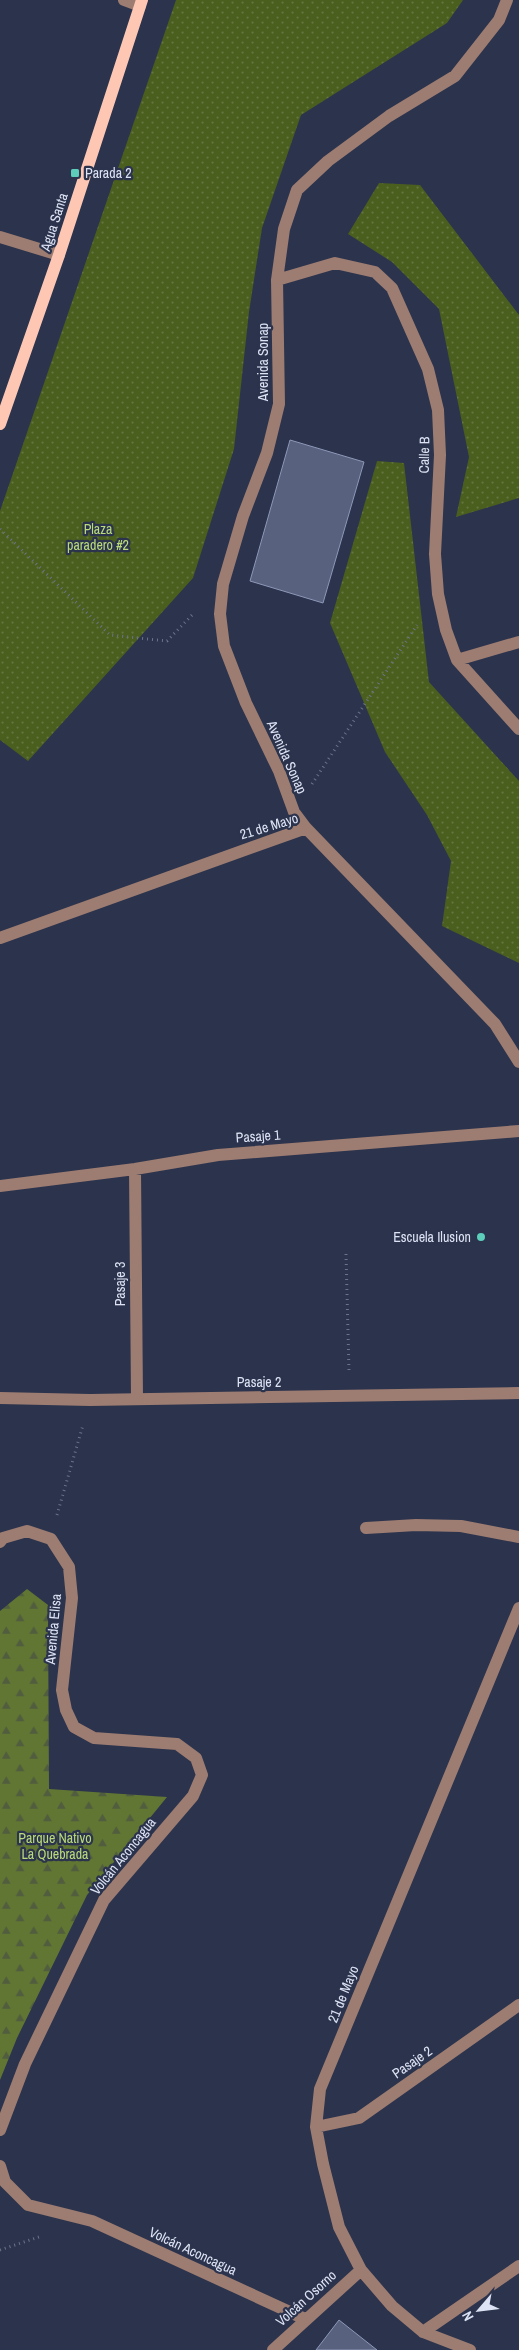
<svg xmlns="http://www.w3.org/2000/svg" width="519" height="2350" font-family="'Archivo Narrow',sans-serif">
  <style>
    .green { fill: url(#green-dots) }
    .forest { fill: url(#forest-firs) }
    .building { fill: #58617e; stroke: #8e98b8 }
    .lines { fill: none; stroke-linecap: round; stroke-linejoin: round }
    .path { stroke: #6c748a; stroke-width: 3; stroke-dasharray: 1 4; stroke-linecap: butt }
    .minor { stroke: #9d7c71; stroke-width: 12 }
    .major { stroke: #fdc7b4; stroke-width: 12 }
    .poi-dot { fill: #5cceba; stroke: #2b334d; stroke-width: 2 }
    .labels { text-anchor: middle; stroke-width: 4.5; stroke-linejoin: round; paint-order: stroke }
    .poi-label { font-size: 14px; fill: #dde3f4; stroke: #2b334d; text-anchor: start }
    .street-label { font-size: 14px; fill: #dde3f4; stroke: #2b334d }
    .park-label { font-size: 14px; fill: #badb7a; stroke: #2b334d }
  </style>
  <defs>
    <pattern id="green-dots" width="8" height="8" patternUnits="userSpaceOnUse" patternTransform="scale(1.25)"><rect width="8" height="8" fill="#4a5e1e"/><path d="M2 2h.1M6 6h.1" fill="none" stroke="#64753f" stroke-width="1.8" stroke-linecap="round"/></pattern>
    <pattern id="forest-firs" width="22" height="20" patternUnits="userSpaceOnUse" patternTransform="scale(1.25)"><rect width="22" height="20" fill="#607632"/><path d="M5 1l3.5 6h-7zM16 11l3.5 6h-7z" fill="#515d3e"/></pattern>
  </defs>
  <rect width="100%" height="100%" fill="#2b334d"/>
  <path class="green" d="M176,0h287l-16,23 -146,92 -39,113 -13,84 -15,137 -41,129 -165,183 -28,-21v-229z
    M379,183l41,2 99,130v183l-63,19 13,-60 -30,-148 -47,-47 -44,-28z
    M377,461l27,2 25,219 90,99v182l-77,-37 9,-65 -24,-46 -42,-63 -55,-129z"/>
  <path class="forest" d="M27,1589l21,16 1,184 118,8 -80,98 -70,143 -17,42v-469z"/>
  <path class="building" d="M290,440l74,22 -41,141 -73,-22z
    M339,2320l38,30h-61z"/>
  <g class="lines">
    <path class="path" d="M0,529l110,106 57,6 27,-28
      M312,784l105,-159
      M346,1254l3,117
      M57,1515l26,-90
      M0,2250l42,-14"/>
    <path class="minor" d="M124,0l16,6
      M507,0l-8,20 -44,56 -66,40 -61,45 -31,29 -13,39 -7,51 2,124 -12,49 -24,63 -20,68 -3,30 4,32 22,57 33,68 15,41 12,16 189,196 24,38
      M0,237l59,18
      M277,280l58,-17 40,9 17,16 36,81 10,41 2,45 -5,99 3,40 8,36 11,30 62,69
      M457,660l62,-18
      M0,938l306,-110
      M135,1169l2,229
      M0,1186l135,-17 83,-14 301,-24
      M0,1398l90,2 429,-7
      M366,1528l50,-3 45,1 58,11
      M0,1542l3,-4 24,-7 24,8 18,28 3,31 -10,92 4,20 8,17 20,11 83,6 19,14 6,17 -9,21 -89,104 -79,164 -25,66
      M316,2127l43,-9 160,-113
      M0,2166l5,16 23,23 64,16 213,98
      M423,2332l96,-66
      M273,2350l88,-80
      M470,2350l-47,-18 -31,-26 -31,-36 -22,-43 -16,-63 -7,-37 4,-38 199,-481"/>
    <path class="major" d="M0,424l59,-169 83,-255"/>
  </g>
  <g class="poi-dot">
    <rect x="70" y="168" width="10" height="10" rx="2.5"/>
    <circle cx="481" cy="1237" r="5"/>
  </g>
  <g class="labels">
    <g class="poi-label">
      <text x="85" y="178">Parada 2</text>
      <text x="471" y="1242" text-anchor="end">Escuela Ilusion</text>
    </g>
    <g class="street-label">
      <text transform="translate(54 222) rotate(-72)" y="5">Agua Santa</text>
      <text transform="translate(263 362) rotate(-90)" y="5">Avenida Sonap</text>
      <text transform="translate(424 455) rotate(-89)" y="5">Calle B</text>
      <text transform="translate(287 757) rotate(66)" y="5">Avenida Sonap</text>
      <text transform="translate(269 826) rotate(-17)" y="5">21 de Mayo</text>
      <text transform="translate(258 1136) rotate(-4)" y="5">Pasaje 1</text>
      <text transform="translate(120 1284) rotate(-90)" y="5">Pasaje 3</text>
      <text x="259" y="1387">Pasaje 2</text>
      <text transform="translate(53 1629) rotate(-85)" y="5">Avenida Elisa</text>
      <text transform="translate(123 1856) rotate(-51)" y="5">Volcán Aconcagua</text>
      <text transform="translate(343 1994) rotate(-68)" y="5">21 de Mayo</text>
      <text transform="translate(412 2062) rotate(-35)" y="5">Pasaje 2</text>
      <text transform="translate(193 2251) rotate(25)" y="5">Volcán Aconcagua</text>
      <text transform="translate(306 2298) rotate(-42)" y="5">Volcán Osorno</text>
    </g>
    <g class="park-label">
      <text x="98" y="534">Plaza<tspan x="98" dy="16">paradero #2</tspan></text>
      <text x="55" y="1843">Parque Nativo<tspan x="55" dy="16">La Quebrada</tspan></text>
    </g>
  </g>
  <g transform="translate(479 2310) rotate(242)" stroke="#2b334d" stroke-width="4" paint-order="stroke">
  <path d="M0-4L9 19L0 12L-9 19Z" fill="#dde3f4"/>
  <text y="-8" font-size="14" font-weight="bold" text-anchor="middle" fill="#dde3f4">N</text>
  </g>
</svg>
